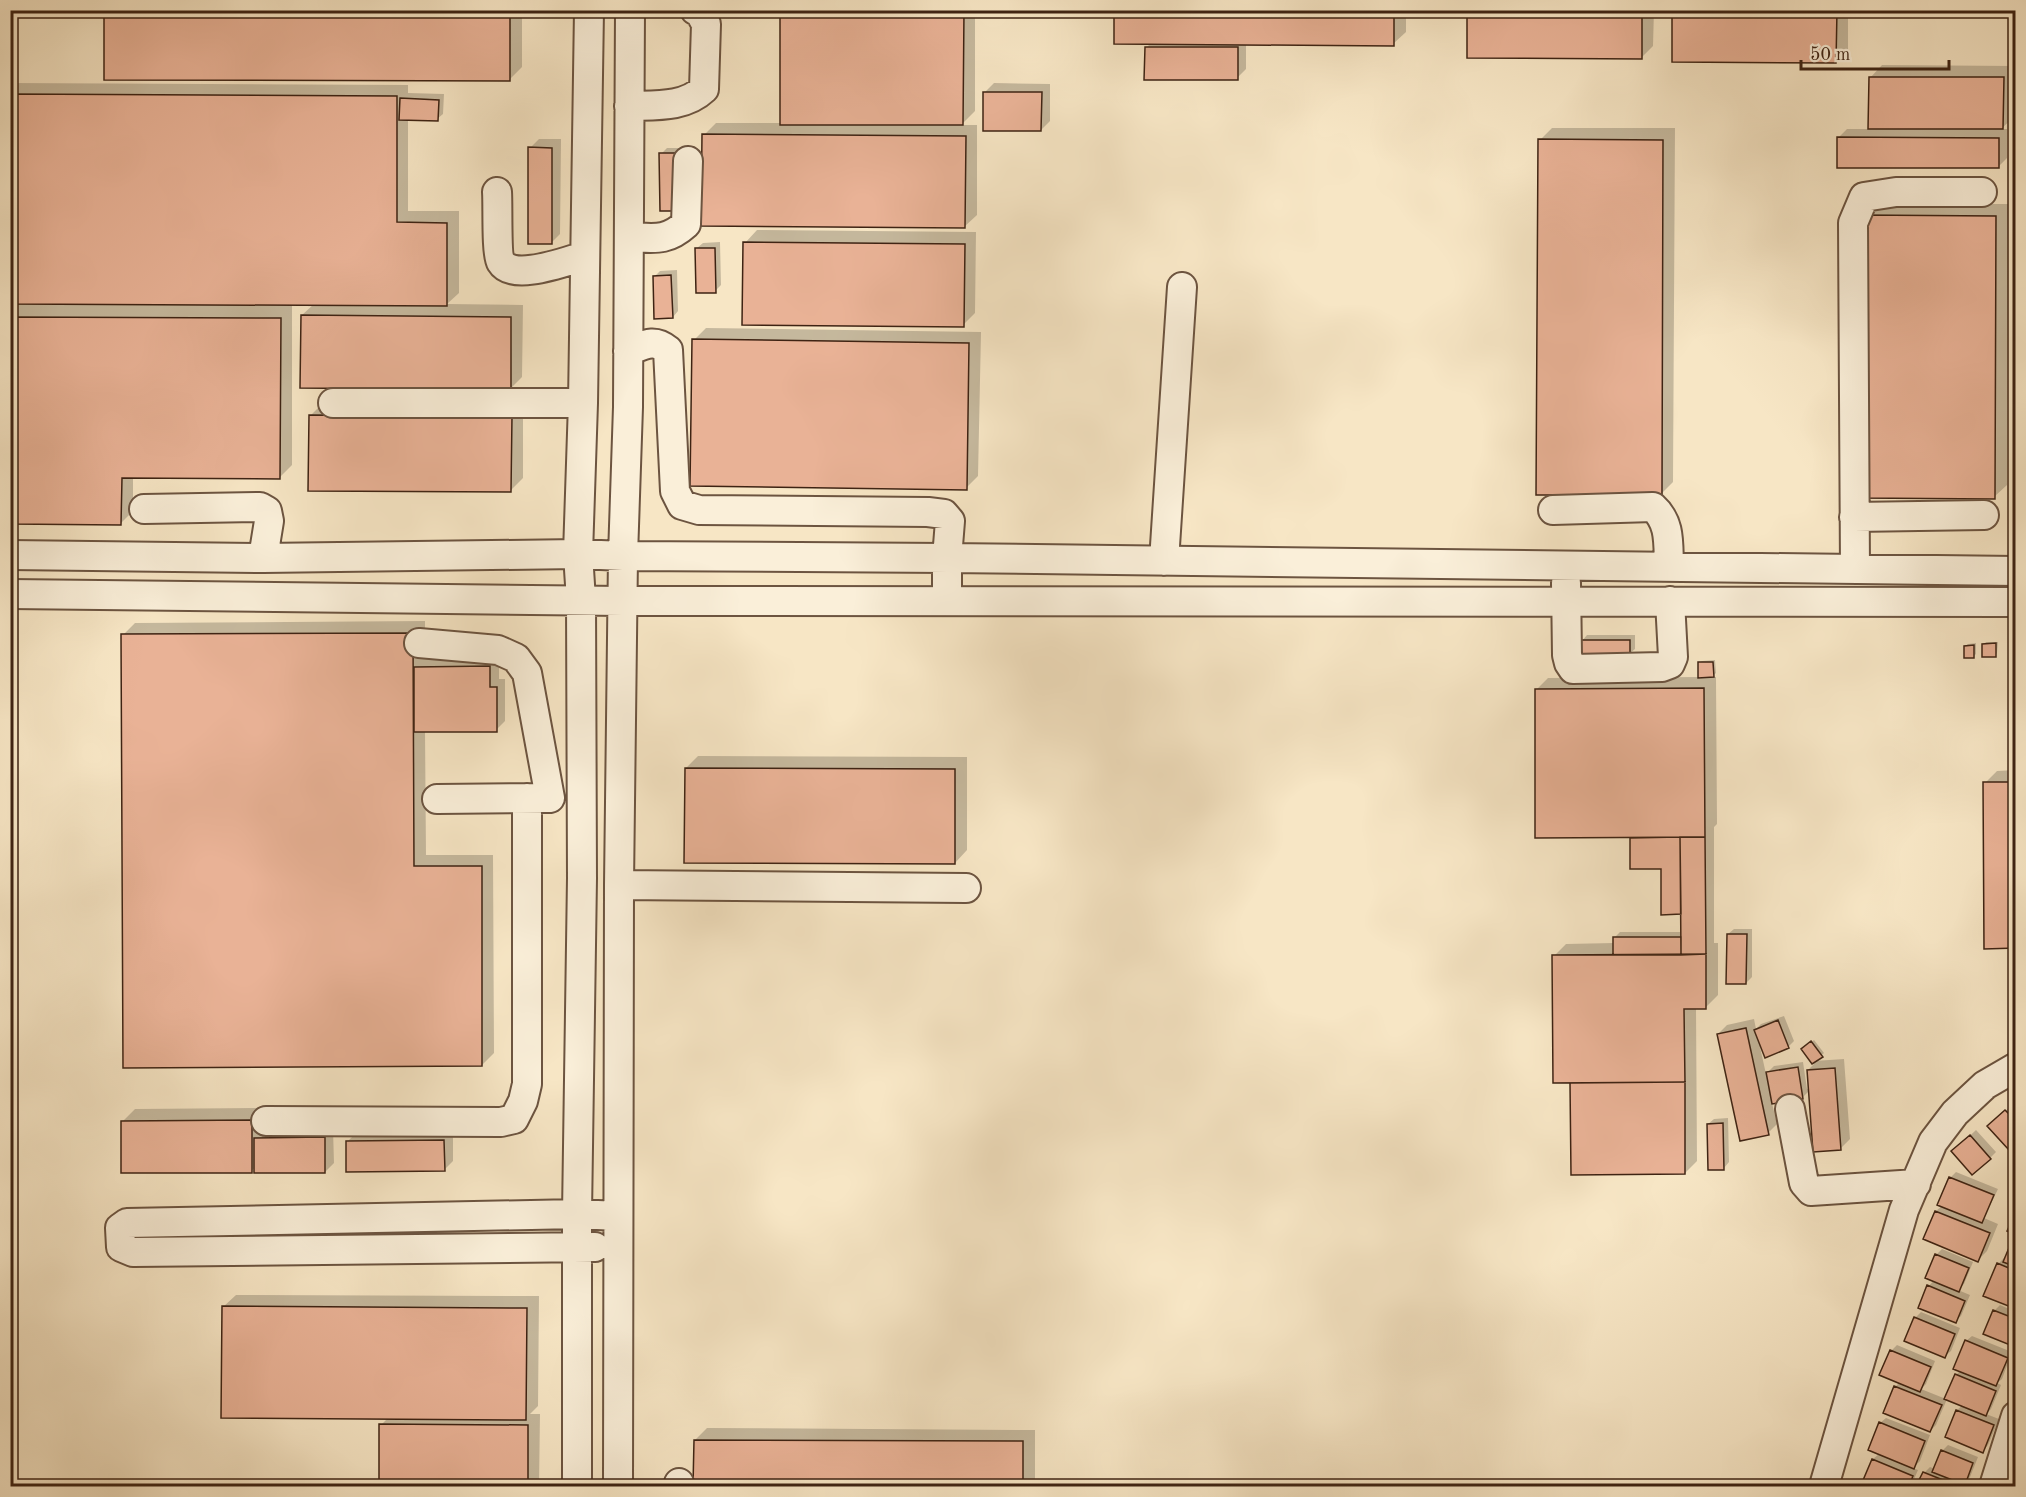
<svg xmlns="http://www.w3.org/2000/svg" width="2026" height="1497" font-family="'Old Standard TT',serif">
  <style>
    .shadow { fill: #0003 }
    .building { fill: #e9b296; stroke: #3e2313; stroke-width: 1.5 }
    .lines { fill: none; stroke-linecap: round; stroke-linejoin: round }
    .minor-casing { stroke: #6c5440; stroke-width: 32 }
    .minor { stroke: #faefd9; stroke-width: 28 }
  </style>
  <rect width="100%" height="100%" fill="#f7e6c5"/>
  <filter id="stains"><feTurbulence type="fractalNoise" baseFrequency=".00333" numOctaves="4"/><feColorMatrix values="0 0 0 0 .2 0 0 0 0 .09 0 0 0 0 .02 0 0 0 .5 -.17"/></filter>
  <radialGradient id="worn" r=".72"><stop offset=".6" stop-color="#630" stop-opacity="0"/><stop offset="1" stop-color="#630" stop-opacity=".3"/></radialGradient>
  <path class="shadow" d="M106,10h416v57l-12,12z
    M782,10h193v101l-14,14h16v90l-13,12 -260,-92 12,-12h65z
    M1116,10h290v22l-13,12h-147v25l-9,9 -91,-30 5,-5z
    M1469,10h185l-1,36 -12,12z
    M1673,10h175v39l-12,12z
    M1882,65l133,1v50l-14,13h6v29l-9,9 -160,-29 9,-9h23v-51z
    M10,83l398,2v8l36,1 -1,20 -6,5 -29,-1v93h51v82l-12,11 76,1 -1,72 -12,12 -208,-74 12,-11h-22v161l-12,12 -147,-1v35l-12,12h-111v-218h7v-3h-7z
    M994,83l56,1v37l-9,9 -56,-38z
    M1552,128h123l-2,354 -12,12 -121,-354z
    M539,139h22l-1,95 -9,9 -21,-95z
    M667,148h17l1,55 -24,-49z
    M1874,204h134l-1,281 -13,12 -132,-281z
    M757,230l219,2 -1,81 -12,12 -218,-82z
    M720,242l1,43 -6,6 -18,-43 6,-5z
    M677,270l1,41 -5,6 -19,-40 6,-6z
    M706,328l275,4 -3,144 -12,12 -272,-148z
    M322,404l201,1v73l-12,12 -201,-74z
    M425,621v37h74v21h6v42l-9,9h-71l1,125h67l1,198 -12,12 -359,-430 12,-12z
    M1587,635h48v14l-6,5 -47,-13z
    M1986,642h12l-1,11 -2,2 -11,-11z
    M1976,643v11l-2,2 -9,-10 3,-2z
    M1715,660l1,13 -4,4h4l1,147 -3,3v116h4v52l-12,12h-10l1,154 -12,12 -113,1v-92l-18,-126 12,-12 48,-1v-5l6,-6h62v-19l-19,-46 -31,-29 2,-2 -98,-146 12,-12 152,-1 -1,-14 3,-2z
    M698,756l269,1v93l-12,13 -269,-95z
    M2016,770v177l-31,-164 12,-12z
    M1734,929h18v48l-6,6 -18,-49z
    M1784,1016l10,25 -6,6h-28l6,27 8,-8 29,-4 4,27 3,-1 -2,-18 6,-6 -11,-15 11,-9 10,13 -10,8 30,-2 6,80 -9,9 -31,-58 -8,8 -30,5 5,21 -9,9 -50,-99 9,-9 27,-6 2,10 5,-5z
    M2012,1105l4,5v33l-21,-23z
    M263,1108l70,21 1,34 -9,9 -69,-5 -5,4 -128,-50 12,-12z
    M1728,1118l1,44 -5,6 -16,-44 6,-5z
    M1976,1130l20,22 -6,6 -31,-12z
    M357,1132h96v29l-9,9 -96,-29z
    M1956,1172l42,17 -14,29 14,6 -11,27 -9,9 -53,-22 11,-27 7,-6 7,-27z
    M2016,1240v67l-18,-43 6,-6 2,1z
    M1942,1249l31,13 -9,22 -6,6 12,5 -9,21 -6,5 -26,-35 5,-6 2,-25z
    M236,1295l303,1 -1,110 -8,8h10l-1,72h-159l1,-61 8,-8 -166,-110z
    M2000,1305l16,7 -2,33 -20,-34z
    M1921,1312l39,16 -9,23 -6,5 -30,-38z
    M1972,1336l40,16 -10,27 -5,4 4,2 -10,24 -5,5 13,5 -11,26 -5,6 -36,-15 10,-26 6,-5 -16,-6 -11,26 -6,6 -35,-44 5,-5 -9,-31 6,-6 38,16 -9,23 -5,5 25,10 10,-24 5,-5 5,-29z
    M1886,1418l44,17 -10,26 -7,7 5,2 -7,16h-52l4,-2 10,-25 7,-6v-30z
    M707,1428l328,2v56h-340v-46z
    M1948,1445l30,12 -8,20 -5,5 6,2 -1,2h-52l6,-13 6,-6 5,2 8,-19z"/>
  <path class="building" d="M104,10h406v71l-406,-1z
    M780,10h184l-1,115h-183z
    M1114,10h280v36l-280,-2z
    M1467,10h175v49l-175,-1z
    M1672,10h165l-1,53 -164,-1z
    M1145,47h93v33h-94z
    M1869,77h135l-1,52h-135z
    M983,92h59l-1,39h-58z
    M10,94l387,2v126l50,1v83l-437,-2z
    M400,98l39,2 -1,21 -39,-1z
    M702,134l264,2 -1,92 -264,-2z
    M2011,135h5v336h-7z
    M1837,137l162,1v30h-162z
    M1538,139l125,1 -1,355h-126z
    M528,147l24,1v96h-24z
    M659,153h20v58h-19z
    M1860,215l136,1 -1,283 -136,-1z
    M743,242l222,2 -1,83 -222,-2z
    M695,248h20l1,45h-20z
    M671,275l2,43 -19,1 -1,-43z
    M301,315l210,2v73l-211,-2z
    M10,317l271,1 -1,161 -158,-1 -1,47 -111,-1z
    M692,339l277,4 -2,147 -277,-4z
    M309,415l203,1 -1,76 -203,-1z
    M413,633l1,233h68v200l-359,2 -2,-434z
    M1580,640h50v16h-50z
    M1996,643v14h-14v-13z
    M1974,645v13h-10v-12z
    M1698,662h15l1,15 -16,1z
    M490,666v21h7v45h-83v-65z
    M1704,688l1,149 -170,1v-149z
    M685,768l270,1v95l-271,-1z
    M1983,782h33v166l-32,1z
    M1680,837l1,77 -20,1v-46h-31v-31z
    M1680,837h25l1,117 -25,1z
    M1727,934h20l-1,50h-20z
    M1613,937h68v18h-68z
    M1706,954v55h-22l1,73 -132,1 -1,-128z
    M1778,1020l11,28 -24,10 -11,-28z
    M1746,1028l23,107 -29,6 -23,-107z
    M1811,1041l12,16 -11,7 -11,-15z
    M1798,1067l5,32 -31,5 -6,-32z
    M1835,1068l6,82 -28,2 -6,-82z
    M1685,1082v92l-114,1 -1,-92z
    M2005,1110l11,11v24l-7,5 -22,-24z
    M252,1120v53h-131v-52z
    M1723,1123l1,47h-16l-1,-46z
    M1970,1135l21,24 -19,16 -21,-24z
    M325,1137v36h-71v-35z
    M444,1140l1,31 -99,1v-31z
    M1949,1177l45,18 -12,28 -45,-18z
    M1935,1211l55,22 -12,29 -55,-23z
    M2016,1211v24l-9,-4z
    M2011,1243l5,2v22l-13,-5z
    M1935,1254l34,14 -10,24 -34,-14z
    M1997,1263l19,8v38l-33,-13z
    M1927,1285l38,16 -9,22 -38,-15z
    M222,1306l305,2 -1,112 -305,-2z
    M1993,1310l23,9 -1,28 -32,-13z
    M1914,1317l41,17 -10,24 -41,-17z
    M1965,1340l43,18 -12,28 -43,-17z
    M1890,1350l41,17 -11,25 -41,-17z
    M1955,1374l41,17 -10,25 -42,-17z
    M1894,1386l48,19 -12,27 -47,-19z
    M1956,1410l38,15 -11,28 -38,-16z
    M1879,1422l46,19 -11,28 -46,-19z
    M379,1424l149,1v61h-149z
    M694,1440l329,1v45h-330z
    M1941,1450l32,13 -8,22 -33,-13z
    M1872,1459l41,17 -4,10h-44l-4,-1z
    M1923,1472l35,14h-42z"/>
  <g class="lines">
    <g class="minor-casing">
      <path id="minor" d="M629,106c26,-1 55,2 75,-17l2,-65 -7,-13 -4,-1
        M497,192c1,12 -1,62 4,70 12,20 65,-1 84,-6
        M629,237c25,1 37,5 57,-13l2,-63
        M628,351c16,-6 26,-13 40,-1l7,141 7,14 17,5 229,2 16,2 6,7 -3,37v43
        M333,403h250
        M144,509l116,-2 7,4 2,10 -6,37
        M1553,510l100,-3c18,16 15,37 16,60
        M1854,517l130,-2
        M10,555l253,3 315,-4 45,2 324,2 1069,13
        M1164,561l18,-274
        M1855,569l-2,-346 11,-26 32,-5h86
        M1566,583l1,72 2,8 4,6 89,-2 8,-3 3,-7 -3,-56
        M10,594l612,7 1394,1
        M419,643l79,7 18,8 11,15 23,125
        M437,799l109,-1
        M619,885l347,3
        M1790,1109l14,74 7,8 105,-7
        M266,1121l235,1 13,-3 9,-18 4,-17v-286
        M595,1247l-462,5 -12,-5 -1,-19 7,-5 450,-9 41,2
        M679,1483v3
        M577,1486v-272l5,-336 -1,-278 -3,-46 5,-151 6,-393
        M618,1486l1,-601 4,-329 5,-149 2,-397
        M1824,1486l80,-276 29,-68 22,-29 30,-28 31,-18
        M1994,1486l22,-70"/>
    </g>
    <use href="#minor" class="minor"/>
  </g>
  <rect width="2026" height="1497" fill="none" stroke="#f7e6c5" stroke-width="36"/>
  <rect x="12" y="12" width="2002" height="1473" fill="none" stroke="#3e2313" stroke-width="3"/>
  <rect x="18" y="18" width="1990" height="1461" fill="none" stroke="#3e2313" stroke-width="1.5"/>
  <path d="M1801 60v9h148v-9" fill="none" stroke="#3e2313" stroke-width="3"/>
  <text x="1810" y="60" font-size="18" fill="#3e2313" stroke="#faefd9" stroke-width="4.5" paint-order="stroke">50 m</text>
  <rect width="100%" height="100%" filter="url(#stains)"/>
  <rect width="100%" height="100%" fill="url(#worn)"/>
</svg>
